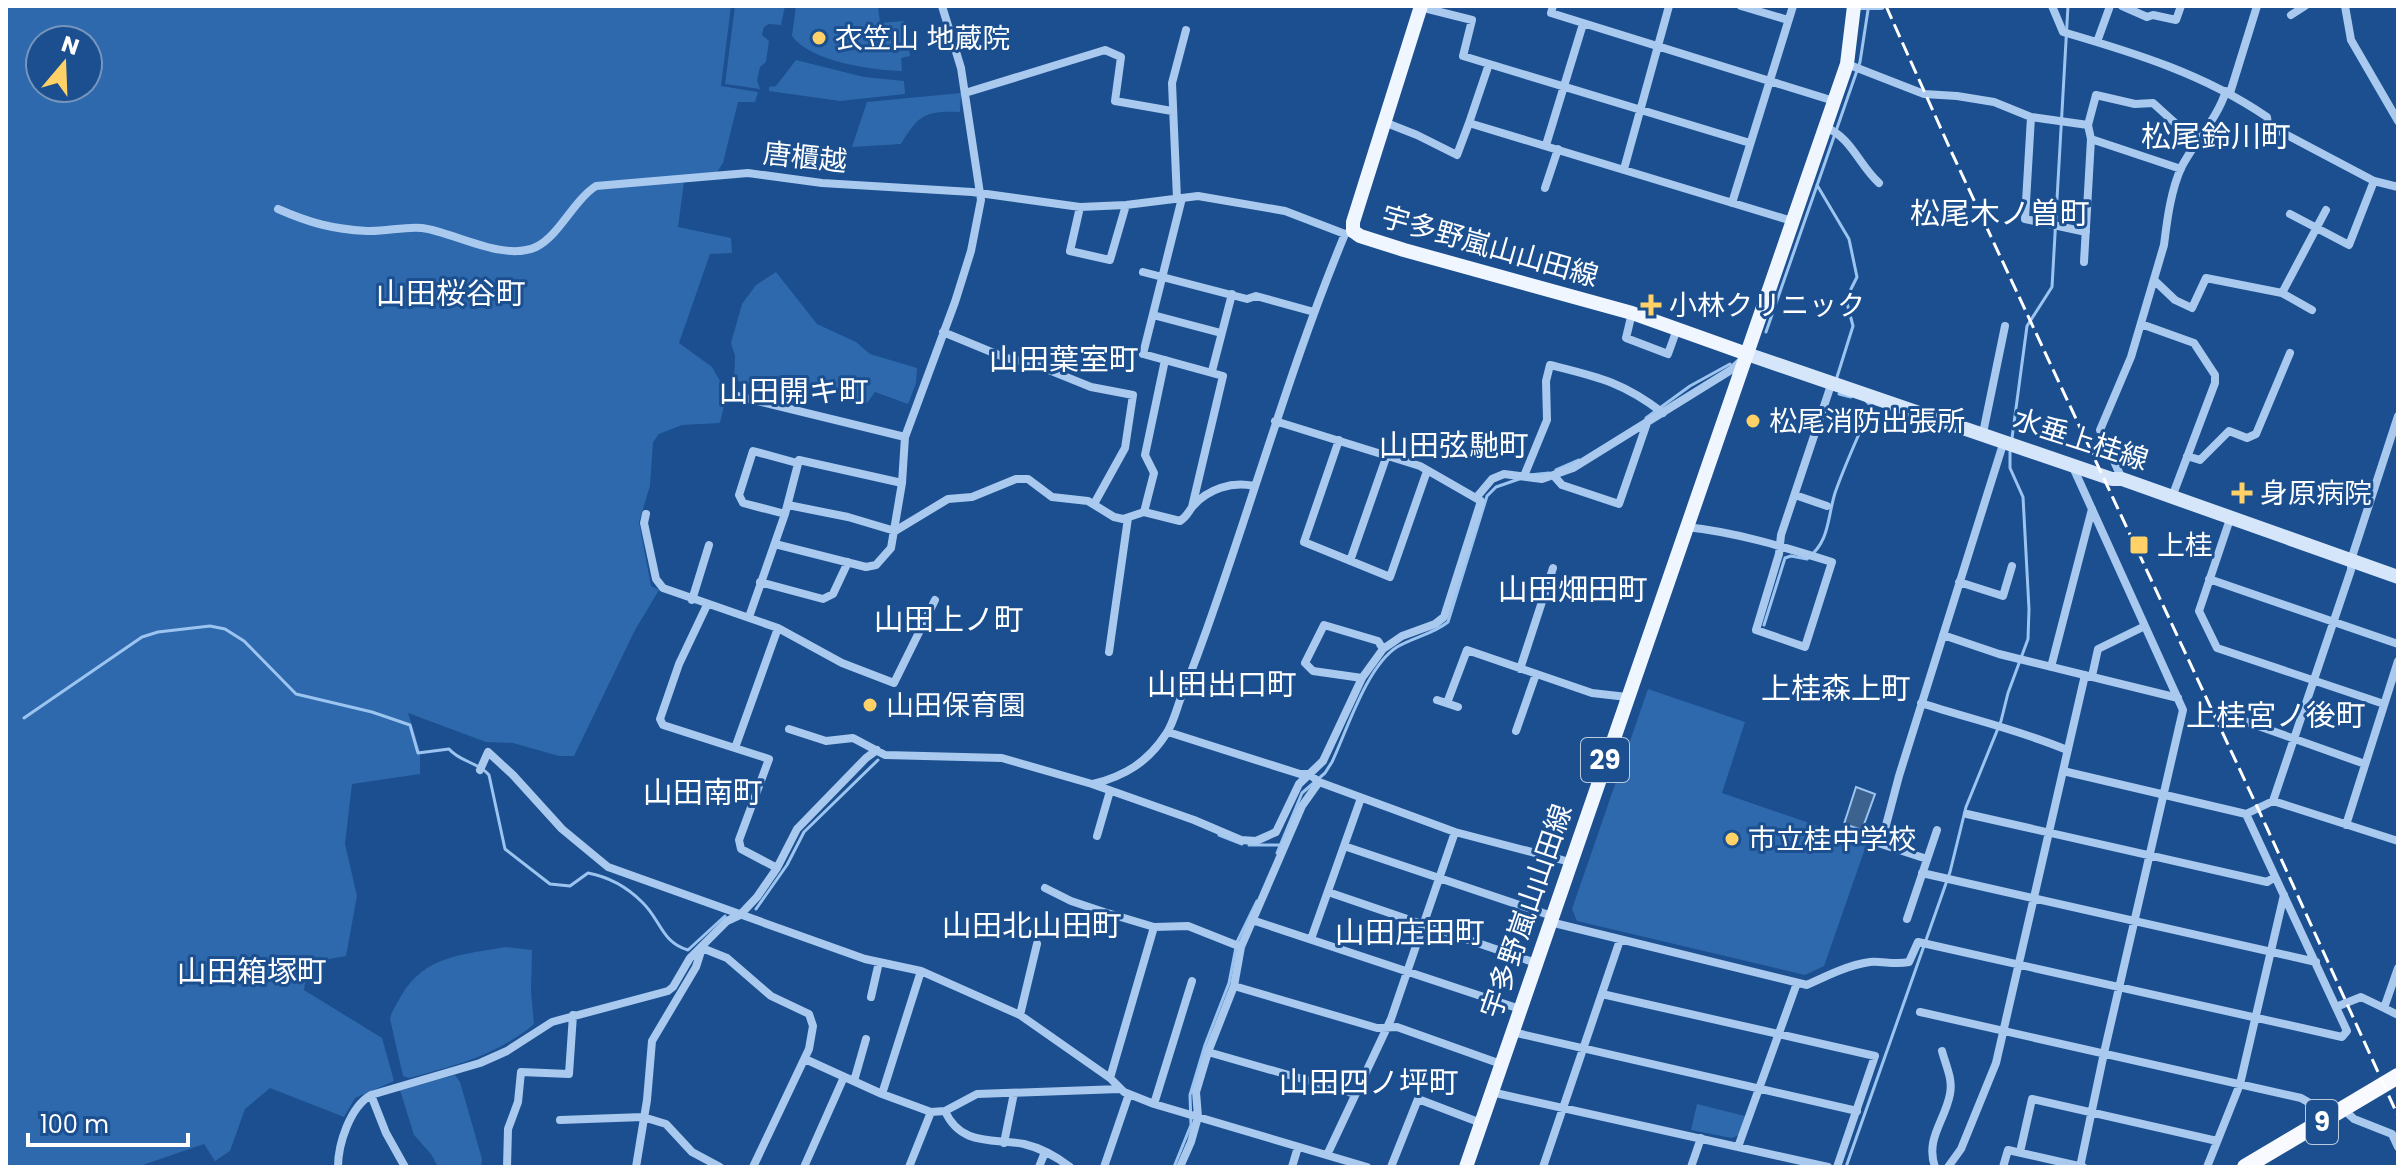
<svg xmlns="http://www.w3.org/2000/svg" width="2404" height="1173" font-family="Poppins,'Noto Sans JP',sans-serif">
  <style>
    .green { fill: #2e69ad; fill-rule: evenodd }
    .water { fill: #3c6290; stroke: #9cc4f0; stroke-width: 2 }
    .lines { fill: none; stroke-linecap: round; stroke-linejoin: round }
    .stream { stroke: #9cc4f0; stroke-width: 3 }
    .minor { stroke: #a9c9ee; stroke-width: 8 }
    .secondary { stroke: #d6e6fa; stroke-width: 14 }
    .primary { stroke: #f0f6ff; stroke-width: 14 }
    .trunk { stroke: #f8faff; stroke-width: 16 }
    .rail { stroke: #fff; stroke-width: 3; stroke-dasharray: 14 6; stroke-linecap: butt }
    .poi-dot { fill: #ffd166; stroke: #1b4f8f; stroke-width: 3 }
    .labels { text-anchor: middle; stroke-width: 6; stroke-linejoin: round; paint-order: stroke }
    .shield { fill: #1b4f8f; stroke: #bbcadd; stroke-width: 2 }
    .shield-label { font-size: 26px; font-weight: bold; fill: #fff }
    .poi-label { font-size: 28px; fill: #fff; stroke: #1b4f8f; text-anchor: start }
    .street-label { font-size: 28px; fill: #fff; stroke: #1b4f8f }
    .neighbourhood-label { font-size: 30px; fill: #fff; stroke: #1b4f8f }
  </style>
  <rect width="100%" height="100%" fill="#1b4f8f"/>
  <path class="green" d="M6,6h725l-10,80 37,6 -3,10h-17l-15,61 -9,14 -30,5 -6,45 53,11 1,15 -22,1 -31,89 33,24 15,26 -7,30 -38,2 -23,9 -6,8 -3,44 -11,36 12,64 8,4 -24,40 -61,126h-15l-46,-13 -27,-1 -78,-29 12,38v23l-68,10 -7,60 12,52 -11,60 -38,7 -4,27 78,48 12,43 -39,17 -11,19 -74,-29 -25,21 -15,42 -15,10 -11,-17 -67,23h-131zM40,40h48v48h-48z
    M735,6h50l-4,19 -12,-1 -5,3 -2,8 7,6 -3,21 -6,5 -3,13 3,9 -35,-5z
    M796,6h82l2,17 24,-2 6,35 -9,2 1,13c-30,-1 -91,-9 -110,-35z
    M796,60l68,17 40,4 1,13 -65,7 -71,-10v-4l7,-1z
    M961,93l-1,19c-34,-1 -41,2 -59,32l-49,3 15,-45z
    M776,272l41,52 39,18 14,12 47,14 -1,15 -8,21 -33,-12 -8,11 -55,-18 -10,13 -68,-18 1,-24 -4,-13 11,-39 14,-19z
    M1648,689l97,33 -23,71 145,50 -43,123 -19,9 -228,-54 -5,-12z
    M505,947l27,3 -1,42 3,32c-36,31 -80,42 -125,54l-6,-2 -13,-57c2,-9 7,-15 11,-23 24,-41 61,-41 104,-49z
    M455,1075l5,7 22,77 -1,8h-43l-7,-13 -17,-19 -14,-45z
    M1697,1104l48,12 -6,19 -7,3 -41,-8z"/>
  <path class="water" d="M1856,787l19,7 -13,36 -18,-6z"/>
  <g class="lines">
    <path class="stream" d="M1817,185l32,54 8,38 -11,22 7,27 -16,51
      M1766,332l94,-270 8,-52
      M1839,394l12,3
      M1646,418l44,-32 40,-22
      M2012,438l15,-112 25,-39 16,-281
      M1556,470l23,-10
      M1529,475l20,-2
      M1764,625l21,-67 6,-2 16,3c23,-18 20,-40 28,-66 10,-29 24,-58 36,-87l-5,-5
      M24,718l118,-81 16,-5 52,-6 15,3 19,12 52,53 76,18 38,13 8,28 31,-4c11,13 29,13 40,26l16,74 45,35 20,2 18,-13c21,4 38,13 54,29 19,18 19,40 46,48l37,-34
      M1219,835l23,9
      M1249,845h32
      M1277,853l25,-60 23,-20 7,-11c15,-32 35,-96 65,-115 17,-10 36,-13 51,-25l39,-126 9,-9 26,-9
      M756,909l31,-44 17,-33 74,-72
      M1174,1167l17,-42 -1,-30 15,-50 24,-62 8,-41 20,-41
      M1846,1167l104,-295 16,-65 35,-86 7,-28 20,-54 1,-30 -6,-112 -13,-29v-16"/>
    <path class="minor" d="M1553,6l-2,7 283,88
      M1741,6l47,14
      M1854,6h27
      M2052,6l11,26c72,21 141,42 204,85l1,8 106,56 24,6
      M2122,6l25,11 6,-2 23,5 5,-14
      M2345,6l6,34 47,81
      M1420,7l52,13 -9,36 287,87
      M2291,15l14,-9
      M2097,42l13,-36
      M1489,64l-20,59 323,98
      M1847,64l77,30 33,2 37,6 37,15 57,8
      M965,93l140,-43 16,7 -6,44 57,10
      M2230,93l27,-87
      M2031,117l-6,102 61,13
      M1384,122l33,13 40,20 12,-32
      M1825,127c26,10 34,38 54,56
      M2091,139l90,30
      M1546,145l37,-121
      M1624,169l45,-163
      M1545,188l13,-39
      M1182,198l-39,156 80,22 -31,131
      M1177,199l-5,-116 14,-53
      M1732,203l61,-197
      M1080,207l-10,44 40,9 16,-55
      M278,209c32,14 54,20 89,22 18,1 38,-5 55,-3 32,4 81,34 114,19 23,-11 37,-46 60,-61l152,-13 74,10 150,9 108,15 46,-2 72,-9 87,15 60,23 8,-3
      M2290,214l59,31 25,-64
      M2084,262l7,-123 -3,-14 8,-30 39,9 18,-1 43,39
      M1143,272l104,27 9,-3 58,16
      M2154,280l21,20 17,8 14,-30 76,15 30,17
      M2282,293l44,-83
      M1632,313l-6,25 42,16 9,-25
      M1153,315l68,18
      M2141,324l53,19 21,32v8l-43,114
      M943,332l63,26 28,6 57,23 42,8 -8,53 -31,56
      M1212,371l20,-77
      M737,396l168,41
      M1983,433l22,-107
      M1339,440l-35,102 86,35 37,-106
      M2187,456l13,4 29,-29 18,7 9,-4 34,-81
      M2072,465l111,245 -79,343 -24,114
      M1524,476l23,-56 -1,-39 4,-16c48,12 73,17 113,48
      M1554,476l8,9 57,19 28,-81
      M2122,479l-22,-49 31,-73 33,-112c3,-25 7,-56 18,-79 14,-26 35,-47 44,-75
      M1795,495l32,11
      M1476,498l16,-19 12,-5 38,5 31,-11 158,-98 10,-9
      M788,505l60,12 47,14 53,-32 24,-2 44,-18h12l24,18 36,4 26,16 9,2 21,-7 36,9c7,-4 8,-9 13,-15 15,-17 39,-25 61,-20
      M1144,512l10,-39 -9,-18 20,-95
      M646,514l-2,9 12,56 7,9 115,40 64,35 52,20 41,-83
      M785,514l-42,-11 -4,-8 14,-44 44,12
      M2230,519l-31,92 18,37 167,56
      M1686,527c50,5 98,20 146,35l-27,85 -49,-17 23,-76 2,-19 51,-153
      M775,544l91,23 10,-2 15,-17 11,-65 3,-46 50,-135 16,-51 10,-51 -20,-132 -19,-62
      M1350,561l37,-106
      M2209,579l189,65
      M760,582l63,17 10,-5 15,-32
      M1959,582l44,14 9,-30
      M692,600l17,-55
      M707,605l-28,59 -19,55 3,6 106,34 -30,81 2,9 36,19
      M749,617l36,-103 14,-54 103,23
      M1943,635l56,19 179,44
      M1109,652l19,-134
      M2051,667l41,-158
      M1520,669l33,-101
      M2092,676l6,-27 47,-23
      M1362,678l-49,-7 -8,-8 19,-38 54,16 5,8
      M1437,700l21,7
      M1447,703l20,-53 125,43 35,4
      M1921,703c49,16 99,27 146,47
      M2233,717l132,47
      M789,729l37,12 27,-3 32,17 117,3 90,26 102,36 47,20 15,1 20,-9 23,-48 24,-23 39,-83 21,-29 19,-13 33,-12 9,-7 37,-116 -61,-35 -145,-45
      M1516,731l20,-57
      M1168,732l132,42h9l10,8 136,50 115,30
      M735,748l43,-120
      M480,770l8,-18 25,23 49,54 46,38 257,92 56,12 99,44 90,63 14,14 30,12 213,63
      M2063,771l183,43 27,-13 78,-231v-10l47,-144
      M1093,784c32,-8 55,-22 73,-50 7,-10 10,-23 14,-34 13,-32 25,-65 36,-97 43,-123 79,-249 129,-369
      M2273,801l125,40
      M1967,814l300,68 8,-5
      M2346,825l52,-164
      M1097,836l13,-45
      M1344,846l208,70
      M1927,859l-46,-15 18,-68 105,-335
      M1922,873l394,89
      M1045,888l26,13 33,11 50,15 34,-1 53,21
      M1328,892l208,71
      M1907,919l30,-89
      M1252,920l268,89
      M1550,922l257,63c19,-9 41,-20 63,-23 13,-1 25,3 39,0l9,-20 424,95 5,-6 -101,-217
      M1311,939l50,-141
      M702,948l25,10 44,38 38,18 4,12 -4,23 -56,118
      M2398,968l-14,40 14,7
      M1234,986l143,42 20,-1 104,37
      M1602,994l273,62 -38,111
      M871,997l8,-35
      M2336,1007l25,-10 23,11
      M1920,1012l381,86 7,4 17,18
      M1020,1015l17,-71
      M1512,1032l345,79
      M1208,1052l147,42
      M805,1059l77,35 49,18 14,-1 32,-17 143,-5
      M1110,1078l44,-151
      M854,1081l12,-42
      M1491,1092l337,75
      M882,1094l39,-123
      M371,1095l15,38 19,34
      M1154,1104l38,-123
      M2343,1109l11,10 38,15 6,13
      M945,1111c16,36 49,27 79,33 17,4 33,13 46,23
      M560,1120l83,-3 23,7 26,28 28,15
      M1004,1143l10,-50
      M1738,1147l59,-164
      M2020,1152l12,-53 185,42
      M1327,1155l64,-136 64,-187
      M338,1167c0,-23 12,-60 33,-72l109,-32 27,-12 45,-29 116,-31 5,-4 17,-29 37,-37 13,-6 17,-18 20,-29 20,-39 69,-71 11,-8
      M507,1167l1,-38 10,-27 3,-30 48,2 4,-59
      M636,1167l11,-67 5,-59 44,-74 6,-19
      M804,1167l40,-90
      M909,1167l22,-55
      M1039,1167l6,-15
      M1104,1167l25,-73
      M1180,1167l11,-25 7,-25 -2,-25 12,-40 26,-66 7,-39 61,-141 17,-24
      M1292,1167l6,-20
      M1391,1167l27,-68 63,24
      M1543,1167l77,-227
      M1691,1167l10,-29
      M1935,1167c-10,-28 10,-46 15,-73 3,-15 -4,-28 -8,-43
      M1948,1167l13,-18 35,-86 89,-388
      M2003,1167l5,-17 75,17
      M2207,1167l33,-83 44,-189"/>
    <path class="secondary" d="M1747,354l365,125h10l276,98"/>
    <path class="primary" d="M1421,6l-68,216v9l7,5 44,14 228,63 115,41
      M1466,1167l381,-1103 7,-58"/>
    <path class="trunk" d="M2245,1167l153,-91"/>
    <path class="rail" d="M1886,6l65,145 316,677 131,288"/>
  </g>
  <g class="poi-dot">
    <circle cx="819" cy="38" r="8"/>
    <path d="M1647 293h8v8h8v8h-8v8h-8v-8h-8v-8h8z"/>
    <circle cx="1753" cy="421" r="8"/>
    <path d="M2238 481h8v8h8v8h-8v8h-8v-8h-8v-8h8z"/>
    <rect x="2129" y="535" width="20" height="20" rx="4"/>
    <circle cx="870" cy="705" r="8"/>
    <circle cx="1732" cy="839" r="8"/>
  </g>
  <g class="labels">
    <g class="shield">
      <rect x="1581" y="738" width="48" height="44" rx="6"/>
      <rect x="2306" y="1100" width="32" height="44" rx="6"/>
    </g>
    <g class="shield-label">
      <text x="1605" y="769">29</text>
      <text x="2322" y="1131">9</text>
    </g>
    <g class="poi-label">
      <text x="835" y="48">衣笠山 地蔵院</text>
      <text x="1669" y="315">小林クリニック</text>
      <text x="1769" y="431">松尾消防出張所</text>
      <text x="2260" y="503">身原病院</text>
      <text x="2157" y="555">上桂</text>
      <text x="886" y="715">山田保育園</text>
      <text x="1748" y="849">市立桂中学校</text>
    </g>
    <g class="street-label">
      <text transform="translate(805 157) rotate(6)" y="10">唐櫃越</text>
      <text transform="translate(1490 246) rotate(16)" y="10">宇多野嵐山山田線</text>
      <text transform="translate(2081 439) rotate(18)" y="10">水垂上桂線</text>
      <text transform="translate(1526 911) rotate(-71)" y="10">宇多野嵐山山田線</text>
    </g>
    <g class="neighbourhood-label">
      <text x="2216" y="147">松尾鈴川町</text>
      <text x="2000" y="224">松尾木ノ曽町</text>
      <text x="451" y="304">山田桜谷町</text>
      <text x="1064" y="370">山田葉室町</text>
      <text x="794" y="402">山田開キ町</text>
      <text x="1454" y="456">山田弦馳町</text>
      <text x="1573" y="600">山田畑田町</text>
      <text x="949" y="630">山田上ノ町</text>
      <text x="1222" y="695">山田出口町</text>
      <text x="1836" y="699">上桂森上町</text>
      <text x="2276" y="726">上桂宮ノ後町</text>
      <text x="703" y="803">山田南町</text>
      <text x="1032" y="936">山田北山田町</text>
      <text x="1410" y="943">山田庄田町</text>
      <text x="252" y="982">山田箱塚町</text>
      <text x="1369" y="1093">山田四ノ坪町</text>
    </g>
  </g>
  <rect width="2404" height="1173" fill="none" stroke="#ffffff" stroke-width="16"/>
  <g transform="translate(64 64) rotate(19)"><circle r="38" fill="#1b4f8f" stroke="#7695bc" stroke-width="2"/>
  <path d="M0-6L14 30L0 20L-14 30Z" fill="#ffd166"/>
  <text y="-12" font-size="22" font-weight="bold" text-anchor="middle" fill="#ffffff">N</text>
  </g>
  <path d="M28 1133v12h160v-12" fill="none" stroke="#ffffff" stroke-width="4"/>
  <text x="40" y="1133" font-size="24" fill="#ffffff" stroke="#1b4f8f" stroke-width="6" paint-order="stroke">100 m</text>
</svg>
